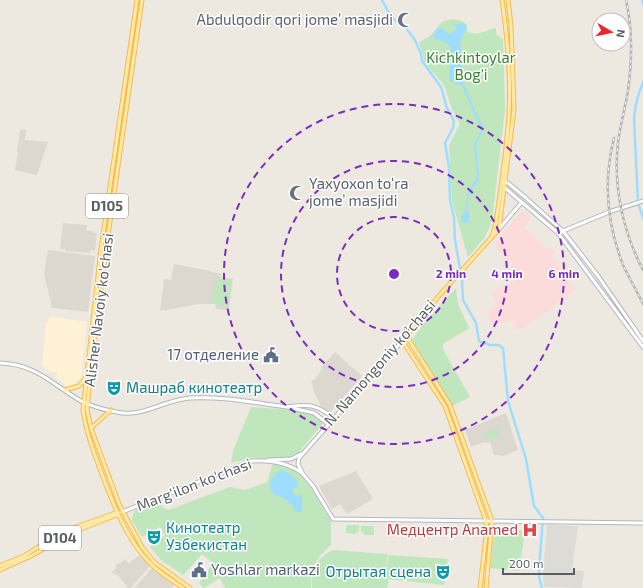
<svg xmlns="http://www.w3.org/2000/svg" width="643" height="588" font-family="'Exo 2',sans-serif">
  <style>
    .commercial { fill: #fff1d4 }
    .industrial { fill: #dddbd5 }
    .education { fill: #ddd8cf }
    .medical { fill: #fcdbdb }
    .green { fill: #bfe6bc }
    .water { fill: #9fddff }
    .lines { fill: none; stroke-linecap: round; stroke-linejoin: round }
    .canal { stroke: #9fddff; stroke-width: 2.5 }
    .secondary-casing { stroke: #b3b7bc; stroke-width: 5 }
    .primary-casing { stroke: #f5ba51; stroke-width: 5 }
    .secondary { stroke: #fff; stroke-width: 3 }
    .primary { stroke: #ffe9a4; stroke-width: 3 }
    .rail-casing { stroke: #b2b3b3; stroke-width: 2.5 }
    .rail { stroke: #fff; stroke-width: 1; stroke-dasharray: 3; stroke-linecap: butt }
    .ring { fill: none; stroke: #7b2cbf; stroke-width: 2; stroke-dasharray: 7 5 }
    .labels { text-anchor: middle; stroke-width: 3; stroke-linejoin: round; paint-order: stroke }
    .shield { fill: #fff; stroke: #8b8e91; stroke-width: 1 }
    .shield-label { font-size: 14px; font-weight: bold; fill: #595e62 }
    .worship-label { font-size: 15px; fill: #5b616d; stroke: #fff; text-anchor: end }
    .park-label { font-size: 15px; fill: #348231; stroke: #fff }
    .street-label { font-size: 15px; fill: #595e62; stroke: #fff }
    .service-label { font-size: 15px; fill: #4e5e75; stroke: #fff; text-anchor: end }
    .culture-label { font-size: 15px; fill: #0d838f; stroke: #fff; text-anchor: start }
    .health-label { font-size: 15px; fill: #be3a42; stroke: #fff; text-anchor: end }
    .centre { fill: #7b2cbf; stroke: #fff; stroke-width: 2 }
    .ring-label { font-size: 12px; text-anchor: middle; font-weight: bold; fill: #7b2cbf; stroke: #fff; stroke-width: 3; stroke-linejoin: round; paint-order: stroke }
  </style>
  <rect width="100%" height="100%" fill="#ede9e1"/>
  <path class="commercial" d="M55,317l32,5 -6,56 -1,4 -7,3 -5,1 -11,-7v-6l-7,-2 -6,-3 -2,-4 4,-41 4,-5z"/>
  <path class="industrial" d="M547,525l31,1 -6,44 12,1 -2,17 -38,-1 -1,-13z"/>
  <path class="education" d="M26,129l-1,11 23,2 -11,33 -22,-5 3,-18 -1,-1 3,-21z
    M63,223l24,2 -1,5 7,1v2h4l-2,18 -4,-1 -1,3 -25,-2v-2h-5z
    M48,250l47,6 -7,56 -36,-4 -8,-35z
    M174,264l37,7v1l10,2 -1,3 13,2 -4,29 -3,2 -10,-1 -1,-5h-16l-39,7 4,-32 7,1z
    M335,352l27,24 -32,37 -9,-7 -6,-12 -4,-13 4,-2 7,-10 -1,-1z
    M506,413l12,37 -14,6 -10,-1 -4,-13 -5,1 -1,-1 -13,5 -6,-17z
    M356,471l17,28 -26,15 -7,-10 -8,5 -13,-23z
    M139,555l11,11 -19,22h-3l-11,-14 -2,1 -3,-3 4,-4 -1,-2 3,-3 1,1 6,-5 4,4z
    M152,568l22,15 -1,5h-39z"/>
  <path class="medical" d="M523,210l9,8 -8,9 23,21 3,-2 5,7 -3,3 10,14 5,-2 4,5 5,-4 2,3 -10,7 7,11 -49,37 -11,3 -2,-11 -20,7 -7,-15 11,-5 -6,-15 23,-9 -4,-21 -17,-16z"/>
  <path class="green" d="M452,19c6,1 10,1 15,6v6c10,6 19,-1 29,-3v6l7,5 2,71 -13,111 -7,16 -17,20 -16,-56 -3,-56 11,-21 -8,-15 -8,-24 -19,-22 -6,-21 11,-6 12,-14z
    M216,278l16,2 -4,26 -16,-3z
    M456,288l2,16 11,24 -26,16v5l27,48 -18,9 -40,-66 8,-11 1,1v-3z
    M251,407c20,2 59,1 73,15l-29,35 -4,1h-38l-22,5 2,-12z
    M498,428l2,7 -13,5 -2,-7z
    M273,463l13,3 13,6 12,16 20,33v24c-15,13 -21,23 -20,43h-86l-5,-10 -16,10 -5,-5 14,-20 -11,-9 -19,21 -22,-15 -11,-13 15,-12 -5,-8 -18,10 -10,-16 2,-10 26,-11 2,7 6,3 62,-23 15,3 22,-8z
    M346,525h13v6l-4,3 -9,-1z
    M361,526h13v9h-9l-4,-4z
    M495,527l30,4 -6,40 -29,-3z
    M333,550l54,4 -1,23 2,-22 60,4 -4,26 -59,-6 4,1 -2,8h-75c-2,-17 5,-31 21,-38z"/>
  <path class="water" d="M461,23l5,1 1,3 -7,15 3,40 13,31 8,16 -8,16 3,31 -1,6 -9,11 -2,17 3,6 -1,6 -5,1 -3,-2v-5l4,-4 3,-21 8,-11 1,-4 -3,-32 8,-15 -8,-15 -12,-28 -11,-5c-6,-11 8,-32 -7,-39 -3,-2 -6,-2 -9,-3l-2,-3 4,-7 6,-1 4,5 4,1 5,-6 -1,-3z
    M281,470c8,2 15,8 18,15l-6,4v5l5,2 4,-2v18h-5c-4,-5 -9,-11 -14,-14 -3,-2 -6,-2 -9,-4 -9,-8 -1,-19 7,-24z"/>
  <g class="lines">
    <path class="canal" d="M382,0l9,17 15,11 9,12 6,14 1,7 19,26 6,21 7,13 -1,7 -8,15 4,24 1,33 4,18 1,22 7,40 1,20 13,23 3,18 11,4h8l5,3 5,53 18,58 8,47 9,12 -4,51v8l3,11
      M642,0l1,4
      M643,82c-5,12 -8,24 -9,37l4,84 5,15"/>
    <g class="secondary-casing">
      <path id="secondary" d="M503,182l5,1 18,15 37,33 35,45 45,65
        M504,187l54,46 85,114
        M499,229l23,-27
        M559,234l4,-3 46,-19 34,-11
        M404,339l-105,119 -1,6 5,10 10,12 20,33 310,4
        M0,363c36,1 53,22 81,38 12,6 28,10 41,12 22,3 46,-14 68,-15 32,-2 66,5 97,9
        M328,424l-14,-11 -27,-6c21,-3 30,-3 46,11
        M268,460l23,-1 10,-5
        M122,512l130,-51c17,-1 36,2 50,12"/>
    </g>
    <g class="primary-casing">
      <path id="primary" d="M137,0l-36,249 -18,161c3,23 12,45 20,67 11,29 23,60 44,83 10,12 24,19 36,28
        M142,0l-36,249 -14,107 -5,54 4,18 28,76 23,43 12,15 36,26
        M492,237l4,-14c5,-37 11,-73 13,-110 2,-35 -2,-78 -7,-113
        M409,333v7l41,65 42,116 -6,67
        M404,339l34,-42 61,-68 15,-120 -3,-83 -3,-26
        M404,339l1,6 40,61 41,115 1,7 -7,60
        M65,390l14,-4 6,-8
        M91,428l20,-18
        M0,566l24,-10 33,-21 14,-6 47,-17
        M0,570l33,-15 33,-20 53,-21"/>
    </g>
    <use href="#secondary" class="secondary"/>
    <use href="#primary" class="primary"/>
    <g class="rail-casing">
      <path id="rail" d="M626,0c7,30 6,61 2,91 -3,18 -8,34 -10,52 -5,43 5,89 25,127
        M614,138c-11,43 -7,86 9,127 6,13 14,26 20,39"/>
    </g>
    <use href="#rail" class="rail"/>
  </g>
  <g class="ring">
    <circle cx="394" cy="274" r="57"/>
    <circle cx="394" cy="274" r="113"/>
    <circle cx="394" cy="274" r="170"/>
  </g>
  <defs>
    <g id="mosque-bare" transform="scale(1.2)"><path d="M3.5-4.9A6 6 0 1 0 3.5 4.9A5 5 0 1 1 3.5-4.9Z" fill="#6b7280" stroke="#fff" stroke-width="2.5" paint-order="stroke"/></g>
    <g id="civic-bare" transform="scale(1.2)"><path d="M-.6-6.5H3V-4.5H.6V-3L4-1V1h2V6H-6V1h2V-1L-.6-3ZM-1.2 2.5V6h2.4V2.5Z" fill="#5c6f8a" stroke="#fff" stroke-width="2.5" paint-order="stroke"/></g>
    <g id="theatre-bare" transform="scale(1.2)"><path d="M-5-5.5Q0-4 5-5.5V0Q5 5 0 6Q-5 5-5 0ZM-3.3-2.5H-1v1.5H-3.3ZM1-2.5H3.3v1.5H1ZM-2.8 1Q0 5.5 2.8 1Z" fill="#0f9aa8" stroke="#fff" stroke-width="2.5" paint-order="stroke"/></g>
    <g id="hospital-bare" transform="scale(1.2)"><path d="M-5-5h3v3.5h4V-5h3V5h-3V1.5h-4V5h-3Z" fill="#e0444e" stroke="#fff" stroke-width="2.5" paint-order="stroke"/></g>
  </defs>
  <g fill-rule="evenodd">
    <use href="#mosque-bare" x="405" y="20"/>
    <use href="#mosque-bare" x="297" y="193"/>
    <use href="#civic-bare" x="271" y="355"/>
    <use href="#theatre-bare" x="114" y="388"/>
    <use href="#hospital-bare" x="530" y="530"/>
    <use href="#theatre-bare" x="154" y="537"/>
    <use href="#civic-bare" x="199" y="570"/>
    <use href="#theatre-bare" x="443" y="572"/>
  </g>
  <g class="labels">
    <g class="shield">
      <rect x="86" y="194" width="42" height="24" rx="3"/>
      <rect x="39" y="526" width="42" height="24" rx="3"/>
    </g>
    <g class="shield-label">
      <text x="107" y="211">D105</text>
      <text x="60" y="543">D104</text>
    </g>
    <g class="worship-label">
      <text x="393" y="25">Abdulqodir qori jome’ masjidi</text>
      <text x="309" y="189" text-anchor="start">Yaxyoxon to‘ra<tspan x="309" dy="17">jome’ masjidi</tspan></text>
    </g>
    <g class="park-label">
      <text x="471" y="63">Kichkintoylar<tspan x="471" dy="17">Bog'i</tspan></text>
    </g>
    <g class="street-label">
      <text transform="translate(99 310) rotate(-83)" y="5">Alisher Navoiy ko'chasi</text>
      <text transform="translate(380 363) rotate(-49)" y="5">N. Namongoniy ko'chasi</text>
      <text transform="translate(194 485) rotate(-21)" y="5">Marg'ilon ko'chasi</text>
    </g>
    <g class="service-label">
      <text x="259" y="360">17 отделение</text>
      <text x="211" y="575" text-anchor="start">Yoshlar markazi</text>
    </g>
    <g class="culture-label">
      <text x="126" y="393">Машраб кинотеатр</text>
      <text x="166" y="533">Кинотеатр<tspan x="166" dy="17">Узбекистан</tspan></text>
      <text x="431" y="577" text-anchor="end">Отрытая сцена</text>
    </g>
    <g class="health-label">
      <text x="518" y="535">Медцентр Anamed</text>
    </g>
  </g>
  <circle cx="394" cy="274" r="6" class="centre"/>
  <g class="ring-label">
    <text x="451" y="278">2 min</text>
    <text x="507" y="278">4 min</text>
    <text x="564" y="278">6 min</text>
  </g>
  <g transform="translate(611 32) rotate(99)"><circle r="19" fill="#ffffff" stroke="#bdbfc0"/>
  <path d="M0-3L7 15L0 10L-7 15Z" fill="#ee2627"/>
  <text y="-6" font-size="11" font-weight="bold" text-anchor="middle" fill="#595e62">N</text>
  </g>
  <path d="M503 568v6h71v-6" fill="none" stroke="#595e62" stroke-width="2"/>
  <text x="509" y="568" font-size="12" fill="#595e62" stroke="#ffffff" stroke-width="3" paint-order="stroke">200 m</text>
</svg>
